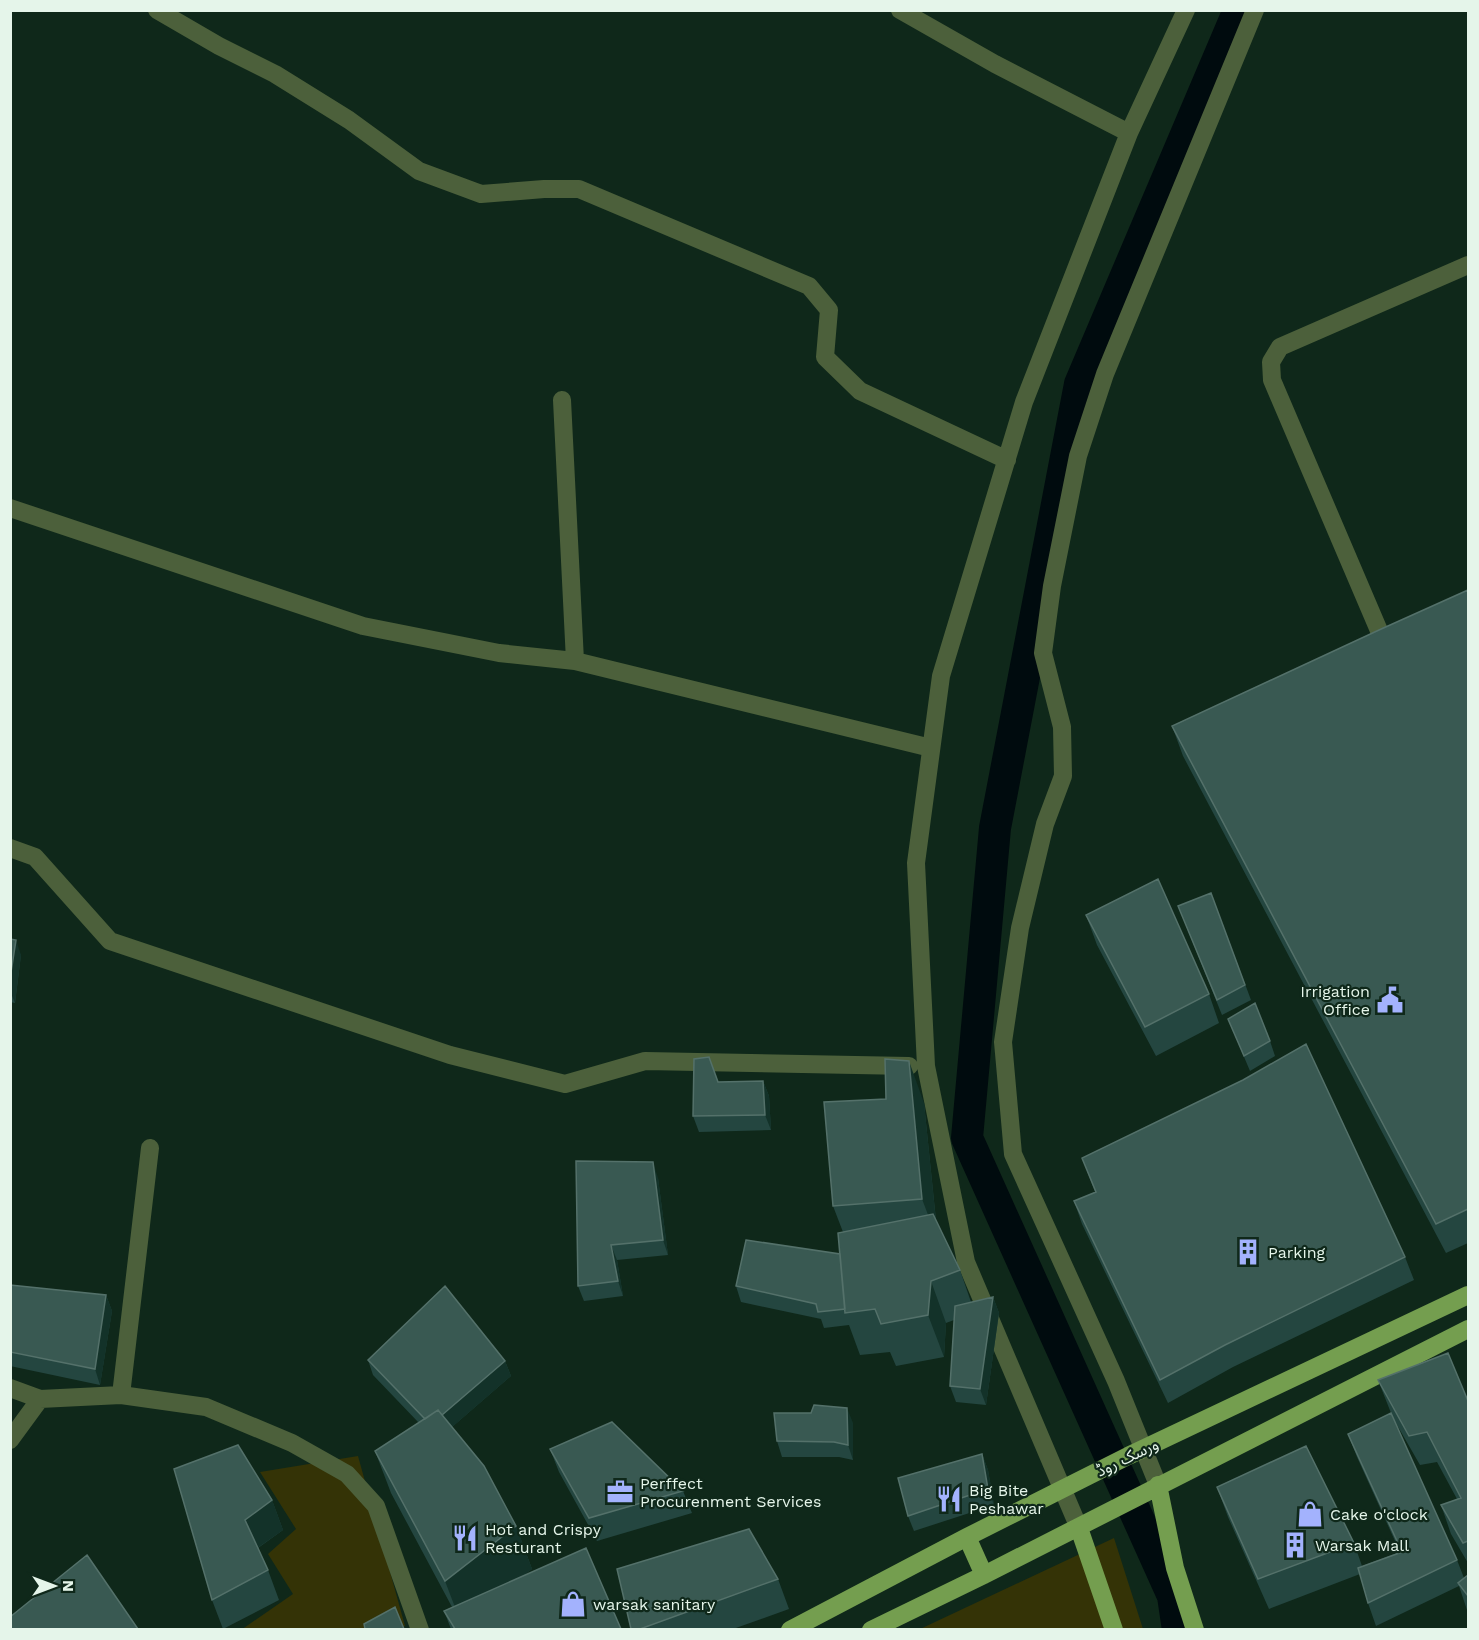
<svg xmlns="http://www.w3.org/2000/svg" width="1479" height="1640" font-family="'Work Sans','Noto Sans Arabic',sans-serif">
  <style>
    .green { fill: #343306 }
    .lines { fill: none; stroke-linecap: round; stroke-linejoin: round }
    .canal { stroke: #000b0e; stroke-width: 32 }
    .minor { stroke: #4c603b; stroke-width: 18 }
    .major { stroke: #749e4f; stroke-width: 18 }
    .wall { fill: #244640 }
    .shaded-wall { fill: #133229 }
    .building { fill: #395952; stroke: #54716a; stroke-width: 1.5 }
    .labels { text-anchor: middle; stroke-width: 4.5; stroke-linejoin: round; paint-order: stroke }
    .poi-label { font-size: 16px; fill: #e5f5ea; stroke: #0f281a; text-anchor: start }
    .street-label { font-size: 16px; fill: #e5f5ea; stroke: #0f281a }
  </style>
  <rect width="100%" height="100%" fill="#0f281a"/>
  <path class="green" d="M358,1456l47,170 -8,4h-156l52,-36 -25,-40 28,-25 -36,-57z
    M1114,1538l29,91 -225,1z"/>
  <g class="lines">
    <path class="canal" d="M1178,1630l-5,-34 -206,-458 28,-310 85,-444 159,-374"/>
    <path class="minor" d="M157,10l62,36 56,28 74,46 70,51 62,23 63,-5h35l230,97 20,24 -4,47 35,34 147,69
      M900,10l95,54 134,69
      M562,400l13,261
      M10,508l353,118 136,27 76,8 356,87
      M1380,633l-108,-253 -1,-18 9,-15 188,-82
      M10,848l25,9 75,84 340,114 115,29 80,-23 264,5
      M10,1388l30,11 81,-4 85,12 86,36 55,31 29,32 44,124
      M121,1395l29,-247
      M10,1440l30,-41
      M1158,1485l-42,-104 -103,-227 -10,-112 17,-114 25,-104 18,-48 -1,-49 -19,-74 9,-67 26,-130 27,-82 150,-364
      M1079,1528l-113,-266 -40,-196 -10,-203 25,-187 83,-274 105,-269 57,-123"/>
    <path class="major" d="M1158,1485l17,83 20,62
      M1079,1528l35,102
      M967,1537l17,38
      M790,1630l177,-93 161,-81 340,-161
      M871,1630l113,-55 484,-246"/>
  </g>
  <path class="wall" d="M1468,590v653l-22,10 -263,-497 -11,-30z
    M1211,893l40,107 -29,15 -44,-109z
    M1086,915l123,79 10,29 -63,33 -59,-111z
    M10,939l11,16 -6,48 -5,-1z
    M1228,1019l42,22 5,15 -25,15z
    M763,1081l6,15 2,34 -72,2 -6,-16 25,-34z
    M924,1103l12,117 24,50 11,32 22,-5 6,16 -13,92 -30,-3 -6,-16 4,-66 -8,3 -2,34 -48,9 -6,-14 -30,3 -11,-30 -25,3 -3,-9 -80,-17 -5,-16 104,-32 3,-22 -10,-26z
    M1082,1158l323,99 9,23 -181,87 -65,36 -86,-179 -8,-23 21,-9z
    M658,1178l10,77 -51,5 6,36 -39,5 -6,-15z
    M10,1285l96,10 6,16 -12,74 -90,-19z
    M368,1360l137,1 6,15 -59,51 64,99 16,43 -11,8 100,52h-170l-7,-18 8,-4 -61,-114 -16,-42 44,-28 -46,-48z
    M1378,1380l90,21v162l-17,-29 -10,-29 16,-6 -20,-37 -17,3 -27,-47 64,142 7,18 4,-3v38l-9,-27 -83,40 -8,-23 -8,-29 -91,35 -41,-92 -11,-30 137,56 8,23 38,-14 -43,-95 -9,-23 43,-21z
    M811,1413l42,10v37l-14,-3h-57l-5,-16z
    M550,1449l133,42 9,22 -95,28 -38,-69z
    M982,1454l6,16 6,35 -80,26 -6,-15z
    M272,1500l11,30 -25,18 10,22 11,30 -56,29 -11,-29z
    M778,1579l11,30 -56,20h-102z"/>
  <path class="shaded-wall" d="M16,940l5,15 -6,48 -5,-12v-12z
    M909,1061l15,42 14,138 -16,-42z
    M763,1081l6,15 2,34 -6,-15z
    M653,1162l5,16 10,77 -5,-15z
    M611,1245l6,15 6,36 -5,-15z
    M931,1281l15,42 -2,34 -16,-42z
    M106,1295l6,16 -12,74 -5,-16z
    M993,1297l6,16 -13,92 -6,-16z
    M505,1361l6,15 -75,65 -5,-16z
    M847,1408l6,15v37l-5,-15z
    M982,1454l6,16 6,35 -6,-16z
    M272,1500l11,30 -27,19 -11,-29z
    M516,1526l16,43 -71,54 -16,-42z"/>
  <path class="building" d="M1468,590v619l-32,15 -264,-498 207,-96z
    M1158,879l51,115 -64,33 -59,-112z
    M1211,893l34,92 -28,15 -39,-94z
    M10,939l6,1 -6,39z
    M1255,1003l15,38 -26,15 -16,-37z
    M1306,1044l99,213 -180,88 -65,35 -86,-179 22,-9 -14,-34 161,-78z
    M709,1057l9,25 45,-1 2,34 -72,1 1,-57z
    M885,1059l24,2 13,138 -89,7 -9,-104 62,-3z
    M576,1161l77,1 10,78 -52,5 7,36 -40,5z
    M933,1214l27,56 -29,11 -3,34 -47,9 -6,-15 -30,4 -7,-80z
    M746,1240l94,14 5,55 -27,3 -2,-8 -80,-18z
    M10,1285l96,10 -11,74 -85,-17z
    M445,1286l60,75 -63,54 -4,-5 -13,9 -57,-59z
    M993,1297l-13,92 -30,-3 5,-80z
    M1448,1353l20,48v140l-5,2 -22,-38 20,-7 -34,-66 -18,4 -31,-56z
    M814,1405l33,3 1,37 -14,-3 -57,-1 -3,-28h37z
    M438,1410l46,56 32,60 -71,55 -70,-130z
    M1391,1413l66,147 -89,43 -10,-35 44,-16 -54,-118z
    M612,1422l71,69 -94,27 -39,-69z
    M238,1445l34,55 -27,20 23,50 -56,30 -38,-131z
    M1306,1446l48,97 -96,36 -41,-92z
    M982,1454l6,35 -80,27 -10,-38z
    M749,1529l29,50 -138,50h-9l-14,-60z
    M586,1548l35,81h-166l-11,-18z
    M87,1555l51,74h-128v-12z
    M1468,1575v21l-10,-13z
    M395,1607l9,22h-39l-1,-5z"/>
  <defs>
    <g id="civic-bare" transform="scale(2.07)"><path d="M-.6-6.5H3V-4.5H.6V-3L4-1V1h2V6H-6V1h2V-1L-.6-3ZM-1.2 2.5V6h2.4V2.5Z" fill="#a3b2fd" stroke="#0f281a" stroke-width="2.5" paint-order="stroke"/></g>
    <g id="building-bare" transform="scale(2.07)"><path d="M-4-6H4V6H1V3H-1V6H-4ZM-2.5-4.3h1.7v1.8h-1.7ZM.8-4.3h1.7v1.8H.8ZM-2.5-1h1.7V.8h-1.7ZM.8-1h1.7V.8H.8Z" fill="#a3b2fd" stroke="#0f281a" stroke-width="2.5" paint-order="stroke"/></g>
    <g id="office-bare" transform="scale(2.07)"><path d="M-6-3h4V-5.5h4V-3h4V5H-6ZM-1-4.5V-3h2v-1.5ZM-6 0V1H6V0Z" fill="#a3b2fd" stroke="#0f281a" stroke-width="2.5" paint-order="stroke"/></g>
    <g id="restaurant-bare" transform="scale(2.07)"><path d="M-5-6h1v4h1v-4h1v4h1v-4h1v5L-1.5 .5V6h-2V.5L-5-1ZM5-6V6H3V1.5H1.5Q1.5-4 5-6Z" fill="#a3b2fd" stroke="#0f281a" stroke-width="2.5" paint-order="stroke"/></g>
    <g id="shop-bare" transform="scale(2.07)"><path d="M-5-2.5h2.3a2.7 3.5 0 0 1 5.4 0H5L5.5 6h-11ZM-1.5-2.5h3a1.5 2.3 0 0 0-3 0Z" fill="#a3b2fd" stroke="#0f281a" stroke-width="2.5" paint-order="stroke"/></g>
  </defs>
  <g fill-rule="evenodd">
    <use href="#civic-bare" x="1390" y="1000"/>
    <use href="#building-bare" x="1248" y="1252"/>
    <use href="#office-bare" x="620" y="1492"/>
    <use href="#restaurant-bare" x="949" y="1499"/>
    <use href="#shop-bare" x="1310" y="1514"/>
    <use href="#restaurant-bare" x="465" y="1538"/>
    <use href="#building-bare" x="1295" y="1545"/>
    <use href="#shop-bare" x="573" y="1604"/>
  </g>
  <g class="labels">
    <g class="poi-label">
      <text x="1370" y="997" text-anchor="end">Irrigation<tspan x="1370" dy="18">Office</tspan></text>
      <text x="1268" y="1258">Parking</text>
      <text x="640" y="1489">Perffect<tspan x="640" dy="18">Procurenment Services</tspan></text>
      <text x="969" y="1496">Big Bite<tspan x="969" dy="18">Peshawar</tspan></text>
      <text x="1330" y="1520">Cake o'clock</text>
      <text x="485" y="1535">Hot and Crispy<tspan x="485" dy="18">Resturant</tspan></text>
      <text x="1315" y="1551">Warsak Mall</text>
      <text x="593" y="1610">warsak sanitary</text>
    </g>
    <g class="street-label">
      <text transform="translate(1127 1457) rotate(-26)" y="6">ورسک روڈ</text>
    </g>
  </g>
  <rect width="1479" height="1640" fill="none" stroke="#e5f5ea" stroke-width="24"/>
  <g transform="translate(54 1586) rotate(90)" stroke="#0f281a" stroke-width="4.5" paint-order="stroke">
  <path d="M0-4.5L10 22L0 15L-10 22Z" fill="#e5f5ea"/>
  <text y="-9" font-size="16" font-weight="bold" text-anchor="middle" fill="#e5f5ea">N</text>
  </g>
</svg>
